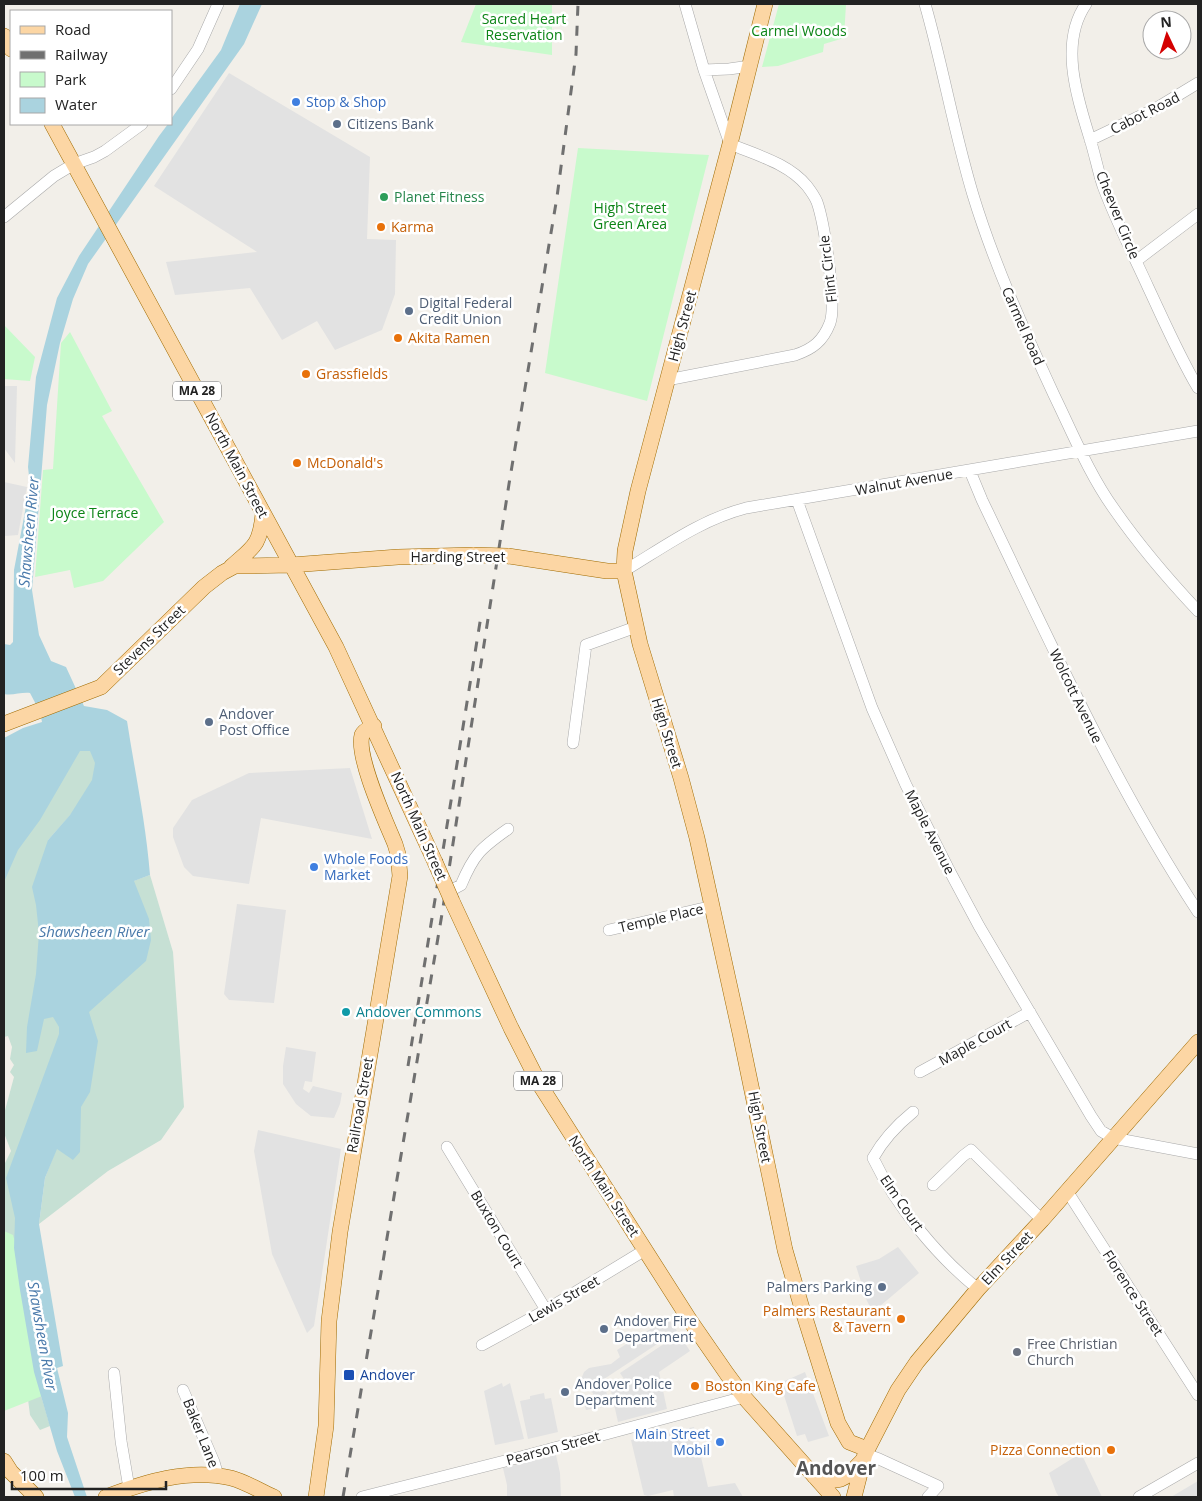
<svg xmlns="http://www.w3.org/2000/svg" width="1202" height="1501" font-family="'Open Sans',sans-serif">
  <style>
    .wetland { fill: #c6e0d4 }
    .park { fill: #c8facc }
    .parking { fill: #e2e2e2 }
    .water { fill: #aad3df }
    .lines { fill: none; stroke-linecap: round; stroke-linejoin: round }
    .minor-casing { stroke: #a9a9a9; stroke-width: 12 }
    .major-casing { stroke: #a06b00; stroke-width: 16 }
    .minor { stroke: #fff; stroke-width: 11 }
    .major { stroke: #fcd6a4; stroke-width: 15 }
    .rail { stroke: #707070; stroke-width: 3; stroke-dasharray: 10 10; stroke-linecap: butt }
    .major-bridge-casing { stroke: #a06b00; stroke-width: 16; stroke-linecap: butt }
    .major-bridge { stroke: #fcd6a4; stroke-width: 15 }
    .shop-dot { fill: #3f7fe0; stroke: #fff; stroke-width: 2 }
    .service-dot { fill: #5c6f8a; stroke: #fff; stroke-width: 2 }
    .leisure-dot { fill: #2e9e5b; stroke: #fff; stroke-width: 2 }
    .food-dot { fill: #e8710a; stroke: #fff; stroke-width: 2 }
    .culture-dot { fill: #0f9aa8; stroke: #fff; stroke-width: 2 }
    .worship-dot { fill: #6b7280; stroke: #fff; stroke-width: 2 }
    .transit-dot { fill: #1a4fb4; stroke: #fff; stroke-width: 2 }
    .labels { text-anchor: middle; stroke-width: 5; stroke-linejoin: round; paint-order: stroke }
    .shield { fill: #fff; stroke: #646464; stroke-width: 1 }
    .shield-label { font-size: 12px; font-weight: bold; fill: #222 }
    .park-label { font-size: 14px; fill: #0c8416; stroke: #fff }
    .shop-label { font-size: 14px; fill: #366cbe; stroke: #fff; text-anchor: start }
    .street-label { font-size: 14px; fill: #222; stroke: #fff }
    .service-label { font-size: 14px; fill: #4e5e75; stroke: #fff; text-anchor: start }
    .leisure-label { font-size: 14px; fill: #27864d; stroke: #fff; text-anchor: start }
    .food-label { font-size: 14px; fill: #c56008; stroke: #fff; text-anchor: start }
    .culture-label { font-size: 14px; fill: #0d838f; stroke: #fff; text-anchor: start }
    .worship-label { font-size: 14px; fill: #5b616d; stroke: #fff; text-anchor: start }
    .transit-label { font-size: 14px; fill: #164399; stroke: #fff; text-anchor: start }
    .water-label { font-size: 15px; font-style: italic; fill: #4a7aab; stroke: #fff }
    .district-label { font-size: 19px; font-weight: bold; fill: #555; stroke: #fff }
  </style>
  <rect width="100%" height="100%" fill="#f2efe9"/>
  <path class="wetland" d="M100,733l-9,59 -43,48 14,157 -2,48 -31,94 5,233 16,54 -10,4 -10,-15 -6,-47 -20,-37v-166l7,-14 -7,-18v-19l10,-37 -4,-5 4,-7 -4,-6 2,-12 -4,-11 -4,1v-189l51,-84z
    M150,875l23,77 11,155 -23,33 -53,31 -69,53 6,-46 12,-31 23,-164 34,-95z"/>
  <path class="park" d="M476,4h76v51l-91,-13z
    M779,4h67l-2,34 -20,6 -1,8 -45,14 -16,1z
    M578,148l131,7 -62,246 -102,-28z
    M4,325l31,32 -5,24 -26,-2z
    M70,332l42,79 -10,5 62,106 -61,59 -29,7 -4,-18 -35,7 8,-107 10,-1 8,-126z
    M4,1231l9,4 10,35 19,126 -38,15z"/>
  <path class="parking" d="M229,73l141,84 -3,82 29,1 -1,54 -13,36 -47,20 -18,-29 -35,19 -32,-52 -75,7 -9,-33 91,-10 -103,-66z
    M4,386h13l-2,77 -11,-15z
    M4,482l23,5 -9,48 -13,1 -1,2z
    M350,768l22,71 -111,-21 -12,66 -56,-8 -9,-9 -11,-30v-9l19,-28 57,-27z
    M237,904l49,6 -12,93 -45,-3 -5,-6z
    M286,1047l30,5 -4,30 -7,-1 -2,8 6,4 4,-7 29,7 -2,11 -6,14 -23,-2 -15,-12 -13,-20v-18z
    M258,1130l83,19 -27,177 -7,7 -35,-79 -18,-103z
    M898,1247l21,26 -46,39 -6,-11 -11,-35 23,-7z
    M668,1318l9,13 -73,48 5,27 -23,4 -3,-11 10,-4v-2l-9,-5 -2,-11 2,-5 5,-4 22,-4 9,-7 -3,-7z
    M679,1334l11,17 -31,21 8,37 -49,13 -7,-31 13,-12 -4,-6z
    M805,1372l24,64 -21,6 -3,-8 -8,2 -17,-53z
    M502,1383l1,4 7,-4 14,56 -29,6 -11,-54z
    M544,1393l1,6 6,-1 7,34 -30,7 -8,-38 10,-2v-3z
    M694,1427l14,60 27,-4 8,14h-69l-1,-7 -25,6 -4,-1 -13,-55z
    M1081,1453l21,44h-43l-3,-5 -7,-19z
    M556,1455l4,18 1,24h-54v-12l-4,-17z
    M1198,1481v16h-27z"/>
  <path class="water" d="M240,4h22l-18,40 -156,220 -15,35 -13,44 -13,62 -15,185 7,45 12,26 15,6 18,39 23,4 20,11c8,52 19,102 23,154l-16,6 15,38 2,21 -5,21 -57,51 9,29 -8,51 -9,15 -1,45 -7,8 -16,-11 -12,29 -6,46 24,142 -6,2 11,45 -1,24 20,60h-12l-18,-46 -23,-79 -14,-82 -6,-42 1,-30 -9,-40 53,-144v-7l-6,-10 -9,2 -7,32 -11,2 1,-26 9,-53 3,-41 -3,-28 -4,-18 16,-47 22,-25 22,-35 3,-17 -5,-12h-10l-40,69 -22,30 -14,32v-144l19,-10 19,-6 -2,-10 -10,-19c-9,-1 -18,3 -26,1v-50l6,1 3,-3 1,-72 16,-85 -2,-18 8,-90 21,-79 22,-42 80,-120 9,-12h3v-5l50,-69z"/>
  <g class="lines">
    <g class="minor-casing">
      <path id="minor" d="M925,4c18,63 29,128 48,191 21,69 51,135 81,200 19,39 35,79 60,114 25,36 54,70 84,102
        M1086,4c-27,39 -9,93 4,135 5,16 8,32 13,47 13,35 30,68 45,101 16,34 31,69 50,101
        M704,70l25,-1 21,-3
        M171,89l27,-40 20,-45
        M1090,140l65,-31 43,-26
        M4,217l50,-41 20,-12 20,-7 11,-6 37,-27
        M1136,261l62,-47
        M667,380l128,-25c18,-6 28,-14 35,-32 7,-19 -6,-101 -13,-121 -2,-5 -7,-12 -10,-16 -19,-23 -51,-31 -77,-42l-26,-74 -19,-66
        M970,471l12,29c67,140 131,282 216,412
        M797,500l75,208 34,77 42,83 31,58 112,190 10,15 12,7 85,16
        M624,571c40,-24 76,-51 122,-63l452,-77
        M573,743l13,-98 50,-18
        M448,892l13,-7c13,-31 20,-37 47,-56
        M609,930l104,-24
        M920,1072l110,-60
        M913,1112c-16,13 -30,28 -40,46 23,48 64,98 105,131
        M447,1147l99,163
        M933,1185l30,-29 8,-6 71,70
        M1067,1191l131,204
        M482,1345l64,-35 99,-60
        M114,1373l7,68 8,47
        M183,1390l31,72 4,14
        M865,1454l14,5 59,27 -10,11
        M362,1497l151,-38 231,-62
        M1139,1497l59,-34"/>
    </g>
    <g class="major-casing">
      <path id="major" d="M765,4l-35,140 -92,347 -13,60 -1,20 16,73 41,134 16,60 43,195 45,217 16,55 37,118 11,19 18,7
        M4,36l7,13
        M52,124l284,523 99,215
        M508,556l99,15h17
        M231,567c22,-20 29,-21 32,-53
        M4,724l97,-37 103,-100 18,-14 13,-7 56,-1 107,-8 76,-2
        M452,901l59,127 29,57 149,234 38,55 17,23 89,100
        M4,1461l7,11 25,25
        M814,1476c26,9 30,4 48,-15
        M106,1497c39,-15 83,-29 125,-19 15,4 29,13 43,19
        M316,1497l10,-71 3,-105 11,-89 60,-356 -2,-22 -3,-10c-9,-22 -39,-87 -33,-109 2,-5 7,-6 12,-9
        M854,1497l11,-43 33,-64 19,-28 61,-73 64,-69 156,-178"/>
    </g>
    <use href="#minor" class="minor"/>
    <use href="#major" class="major"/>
    <path class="rail" d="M408,1066l73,-450
      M343,1497l99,-583 67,-430 48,-287 19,-143 2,-50"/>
    <g class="major-bridge-casing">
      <path id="major-bridge" d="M474,555l34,1
        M435,862l17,39"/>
    </g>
    <use href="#major-bridge" class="major-bridge"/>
  </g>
  <g class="shop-dot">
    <circle cx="296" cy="102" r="5"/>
    <circle cx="314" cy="867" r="5"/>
    <circle cx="720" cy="1442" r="5"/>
  </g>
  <g class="service-dot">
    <circle cx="337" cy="124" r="5"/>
    <circle cx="409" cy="311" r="5"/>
    <circle cx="209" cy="722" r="5"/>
    <circle cx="882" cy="1287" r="5"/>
    <circle cx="604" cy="1329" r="5"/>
    <circle cx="565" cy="1392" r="5"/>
  </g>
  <circle class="leisure-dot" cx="384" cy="197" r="5"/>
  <g class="food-dot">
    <circle cx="381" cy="227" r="5"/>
    <circle cx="398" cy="338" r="5"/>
    <circle cx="306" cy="374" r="5"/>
    <circle cx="297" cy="463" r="5"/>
    <circle cx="901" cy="1319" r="5"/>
    <circle cx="695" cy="1386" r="5"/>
    <circle cx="1111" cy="1450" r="5"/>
  </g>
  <circle class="culture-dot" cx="346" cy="1012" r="5"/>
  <circle class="worship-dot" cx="1017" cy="1352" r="5"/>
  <rect class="transit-dot" x="343" y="1369" width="12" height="12" rx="2.5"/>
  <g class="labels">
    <g class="shield">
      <rect x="173" y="381.5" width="48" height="19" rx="4"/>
      <rect x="514" y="1071.5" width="48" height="19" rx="4"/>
    </g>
    <g class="shield-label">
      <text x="197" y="395">MA 28</text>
      <text x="538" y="1085">MA 28</text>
    </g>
    <g class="park-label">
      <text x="524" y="24">Sacred Heart<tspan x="524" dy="16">Reservation</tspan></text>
      <text x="799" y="36">Carmel Woods</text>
      <text x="630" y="213">High Street<tspan x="630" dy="16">Green Area</tspan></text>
      <text x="95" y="518">Joyce Terrace</text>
    </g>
    <g class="shop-label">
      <text x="306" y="107">Stop &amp; Shop</text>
      <text x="324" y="864">Whole Foods<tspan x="324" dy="16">Market</tspan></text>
      <text x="710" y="1439" text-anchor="end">Main Street<tspan x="710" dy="16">Mobil</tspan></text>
    </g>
    <g class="street-label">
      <text transform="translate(1145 113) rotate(-27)" y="5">Cabot Road</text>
      <text transform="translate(1118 215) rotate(68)" y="5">Cheever Circle</text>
      <text transform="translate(828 269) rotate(-97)" y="5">Flint Circle</text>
      <text transform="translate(682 326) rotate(-75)" y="5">High Street</text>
      <text transform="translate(1023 326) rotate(66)" y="5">Carmel Road</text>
      <text transform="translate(237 465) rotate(62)" y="5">North Main Street</text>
      <text transform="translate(904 482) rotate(-10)" y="5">Walnut Avenue</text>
      <text x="458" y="562">Harding Street</text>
      <text transform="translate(149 640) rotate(-44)" y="5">Stevens Street</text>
      <text transform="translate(1076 696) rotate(64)" y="5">Wolcott Avenue</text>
      <text transform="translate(667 733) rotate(73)" y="5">High Street</text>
      <text transform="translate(419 826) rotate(66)" y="5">North Main Street</text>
      <text transform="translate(930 832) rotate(63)" y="5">Maple Avenue</text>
      <text transform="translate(661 918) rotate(-13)" y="5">Temple Place</text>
      <text transform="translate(975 1042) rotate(-29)" y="5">Maple Court</text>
      <text transform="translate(360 1105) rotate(-80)" y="5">Railroad Street</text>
      <text transform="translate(760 1127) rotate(79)" y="5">High Street</text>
      <text transform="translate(604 1186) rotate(57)" y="5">North Main Street</text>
      <text transform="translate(902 1203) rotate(55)" y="5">Elm Court</text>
      <text transform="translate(497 1229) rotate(59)" y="5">Buxton Court</text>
      <text transform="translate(1007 1258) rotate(-47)" y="5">Elm Street</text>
      <text transform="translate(1133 1293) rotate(57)" y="5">Florence Street</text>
      <text transform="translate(564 1299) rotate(-30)" y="5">Lewis Street</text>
      <text transform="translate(201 1433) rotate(68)" y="5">Baker Lane</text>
      <text transform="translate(553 1448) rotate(-15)" y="5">Pearson Street</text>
    </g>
    <g class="service-label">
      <text x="347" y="129">Citizens Bank</text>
      <text x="419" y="308">Digital Federal<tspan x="419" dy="16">Credit Union</tspan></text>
      <text x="219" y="719">Andover<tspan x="219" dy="16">Post Office</tspan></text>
      <text x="872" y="1292" text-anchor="end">Palmers Parking</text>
      <text x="614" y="1326">Andover Fire<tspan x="614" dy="16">Department</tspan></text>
      <text x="575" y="1389">Andover Police<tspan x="575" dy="16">Department</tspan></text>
    </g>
    <g class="leisure-label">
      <text x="394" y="202">Planet Fitness</text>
    </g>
    <g class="food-label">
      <text x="391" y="232">Karma</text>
      <text x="408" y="343">Akita Ramen</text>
      <text x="316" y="379">Grassfields</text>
      <text x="307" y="468">McDonald's</text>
      <text x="891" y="1316" text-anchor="end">Palmers Restaurant<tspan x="891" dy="16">&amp; Tavern</tspan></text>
      <text x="705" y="1391">Boston King Cafe</text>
      <text x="1101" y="1455" text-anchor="end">Pizza Connection</text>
    </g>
    <g class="culture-label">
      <text x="356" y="1017">Andover Commons</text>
    </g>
    <g class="worship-label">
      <text x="1027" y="1349">Free Christian<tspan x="1027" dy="16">Church</tspan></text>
    </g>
    <g class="transit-label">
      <text x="360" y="1380">Andover</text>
    </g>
    <g class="water-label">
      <text transform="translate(29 532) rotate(-85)" y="5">Shawsheen River</text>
      <text x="94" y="937">Shawsheen River</text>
      <text transform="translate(42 1336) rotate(80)" y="5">Shawsheen River</text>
    </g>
    <g class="district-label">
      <text x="836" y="1475">Andover</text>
    </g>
  </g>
  <rect width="1202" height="1501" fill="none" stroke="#222222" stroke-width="10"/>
  <rect x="10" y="10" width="162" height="115" fill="#ffffff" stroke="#a7a7a7"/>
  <rect x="20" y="26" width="25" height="8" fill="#fcd6a4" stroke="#a7a7a7"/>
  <text x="55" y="35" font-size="15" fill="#222222">Road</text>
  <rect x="20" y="51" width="25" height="8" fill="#707070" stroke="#a7a7a7"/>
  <text x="55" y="60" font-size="15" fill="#222222">Railway</text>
  <rect x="20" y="72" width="25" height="15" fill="#c8facc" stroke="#a7a7a7"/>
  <text x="55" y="85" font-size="15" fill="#222222">Park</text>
  <rect x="20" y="98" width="25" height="15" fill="#aad3df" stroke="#a7a7a7"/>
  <text x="55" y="110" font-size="15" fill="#222222">Water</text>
  <g transform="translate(1167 35) rotate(356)"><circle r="24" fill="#ffffff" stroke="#a7a7a7"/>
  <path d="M0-4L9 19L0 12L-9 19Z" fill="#d40000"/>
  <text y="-8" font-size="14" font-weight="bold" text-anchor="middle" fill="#222222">N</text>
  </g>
  <path d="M12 1481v8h154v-8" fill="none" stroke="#222222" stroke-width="2.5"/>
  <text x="20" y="1481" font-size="15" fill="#222222" stroke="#ffffff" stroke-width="4" paint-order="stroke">100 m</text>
</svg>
